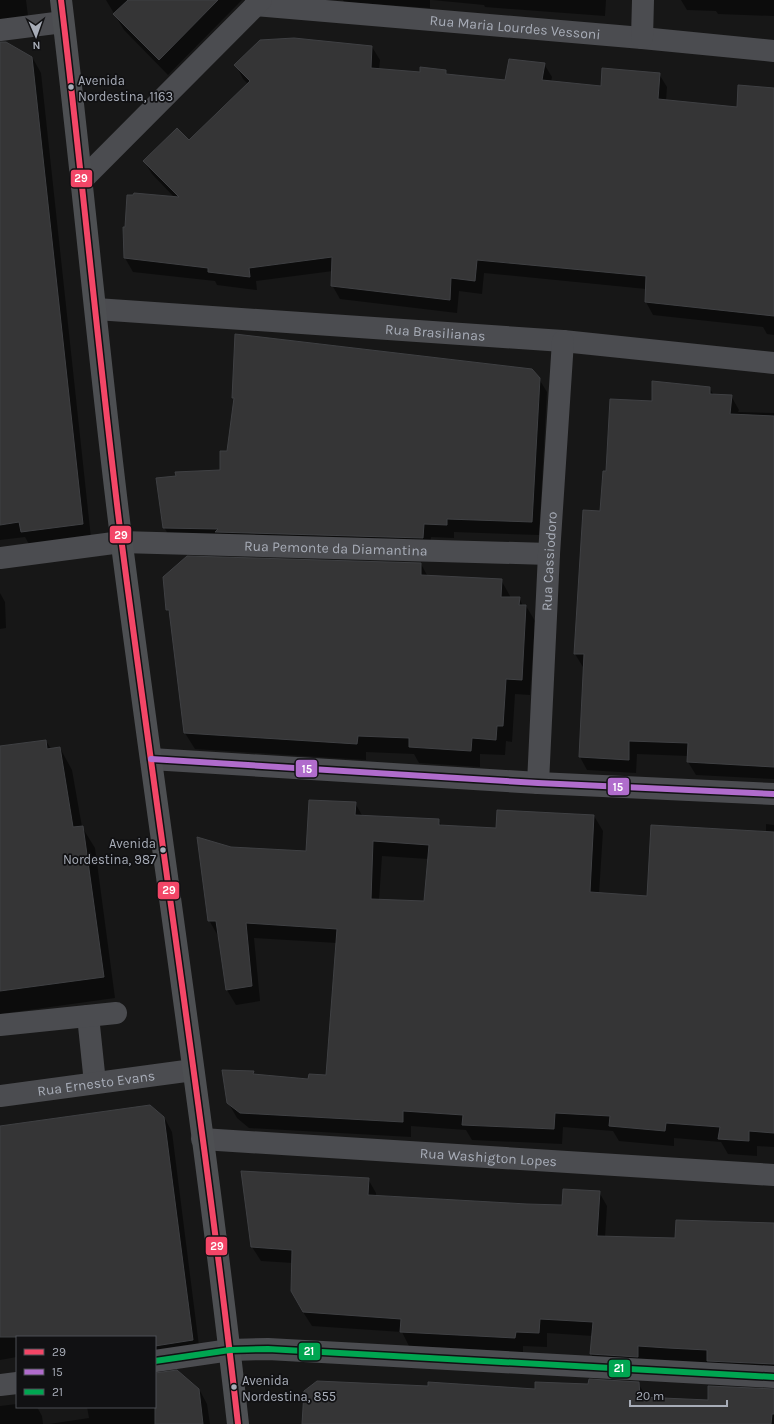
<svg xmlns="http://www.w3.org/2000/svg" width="774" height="1424" font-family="Karla,sans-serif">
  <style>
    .shadow { fill: #0007; fill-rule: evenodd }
    .building { fill: #353536; stroke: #3f4043; fill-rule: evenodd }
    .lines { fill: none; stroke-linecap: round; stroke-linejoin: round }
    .minor { stroke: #4b4c50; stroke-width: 22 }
    .major { stroke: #4d4f52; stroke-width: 22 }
    .bus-1-casing { stroke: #111113; stroke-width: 9 }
    .bus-2-casing { stroke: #111113; stroke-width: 9 }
    .bus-3-casing { stroke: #111113; stroke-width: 9 }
    .bus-1 { stroke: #f34667; stroke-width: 6 }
    .bus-2 { stroke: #b06ccc; stroke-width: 6 }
    .bus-3 { stroke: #00a651; stroke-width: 6 }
    .bus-dot { fill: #a8adb8; stroke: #111113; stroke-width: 1.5 }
    .labels { text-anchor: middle; stroke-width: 3.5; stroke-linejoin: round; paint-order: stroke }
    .bus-label { font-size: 13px; fill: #a8adb8; stroke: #111113; text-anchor: start }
    .street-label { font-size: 14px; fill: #a8adb8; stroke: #111113 }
    .line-badge { stroke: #111113; stroke-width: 1.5 }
    .badge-label { font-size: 11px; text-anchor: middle; font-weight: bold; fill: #fff }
  </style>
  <rect width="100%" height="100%" fill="#171717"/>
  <path class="shadow" d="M0,0h26l2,16 -28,4z
    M106,0h136l-74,75 -44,-45z
    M343,0h87v8l-86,-6z
    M432,0h174l-1,16 -120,-9 -1,-2z
    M681,0h93v16l-56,-2 -2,-3 -29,-1z
    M372,47l8,13 -1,10 42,4 24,-3 3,4 58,6 38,-17 8,13 -1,5 51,5 57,-13 8,13 -1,14 72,7 36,-5v232l-7,-1 -4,-7 -110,-12 -7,-13v-13l-162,-16 -2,21 -23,-3 -2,22 -117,-14 -8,-14 1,-14 -77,10 1,9 -40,-5 -2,-4 -82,-9 -8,-14 -1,-30 51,-30 -23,-24 -8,-13 45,-20 59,-57 -5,-5 -7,-14z
    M0,53l32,4 9,16 50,465 -61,8 -5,-9 -25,3z
    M539,379l8,13 -8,143 -85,-3v6l-23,-1 -1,14 -258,-10 -8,-14 57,-56 7,-19 7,-50 -2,-4z
    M709,388l5,7 17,1 8,14 -1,2 36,1v366l-78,-4 -8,-13v-6l-51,-2 -1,19 -49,-3 -7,-13 5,-90h-2l-8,-13 9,-143 17,1 6,-40 46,-70z
    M421,564l7,13 73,3 9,16v2h9l4,8h3l9,15 -5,74 -15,-1 -3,48 -6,-1 -1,14 -25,-1v13l-61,-4 -5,-9 -48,-2v8l-171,-11 -10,-16 -14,-117 -4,-7z
    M0,593l5,9 1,26 -6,1z
    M46,741l5,8 9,-1 12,22 10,57 13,21 20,150 -115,16v-267z
    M355,803l8,14 75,3 4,6 55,3 97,-13 9,15 -4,63 49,3 118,-65v-8l8,1v322l-17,-1v10l-29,-2 -7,-12 -47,-4v8l-55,-5 -6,-10 -50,-4 -1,17 -90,-4 -6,-10 -55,-4v11l-162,-9 -12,-10 -9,-16 25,-30 2,4 54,4 18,-4 10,-133 -83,-5 6,63 -24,4 -9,-15 -8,-54h-1l-9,-16 22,-72 76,4zM382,856l46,3 -3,44 -46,-3z
    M164,1117l8,15 28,222 -45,12v-29h-138v20l-17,3v-233z
    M368,1179l8,14v3l187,10 36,-14 8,14 -2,31 71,2 98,-15v154l-174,-10 -9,-14 2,-18 -46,-3v14l-24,-1v6l-114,-6 -7,-14 -90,-6 -9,-14 -10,-49 -32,-2 -9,-14z
    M155,1374l44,15 8,15 3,20h-161l40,-6 -2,-11h68z
    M638,1383l9,15 62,3 65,-11v34h-471l126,-37 107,3z
    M17,1404v3h20l5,9 1,8h-43v-18z"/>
  <path class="building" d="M128,0h90l-59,60 -46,-46z
    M294,38l78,8 -1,22 49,4v-5l26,3v4l59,6 4,-21 36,4 -3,17 59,6 1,-18 58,5 -2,26 79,8 1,-22 36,3v228l-129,-14 1,-26 -169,-16 -2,21 -24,-3 -1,22 -119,-14 1,-29 -83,11 1,9 -42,-5v-4l-84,-10 -1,-31h2l2,-32h6l1,-2 45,4 -36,-36 34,-33 12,12 61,-59 -16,-16 26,-25z
    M0,42h6l26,15 51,467 -62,8 -2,-10 -19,3z
    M235,334l297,35 8,9 -8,144 -85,-3v6l-23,-1 -1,14 -208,-6 3,-3 -55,-1 -7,-50 20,-2 -1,-4 45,-2v-19h7l7,-53h-2z
    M652,381l58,6v7l22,1 -2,19 44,2v351l-87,-5 1,-19 -59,-2v19l-50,-3 5,-103h-10l9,-144 17,1 3,-40h3l4,-72 42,2z
    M187,556l234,7v12l81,4 -1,18h19l-1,8h7l-4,75 -16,-1 -3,47h-6l-1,14 -24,-2 -1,13 -62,-4v-9l-51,-2 -1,8 -173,-11 -15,-123h-3l-3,-33z
    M46,740l1,9 13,-2 13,80 10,-1 21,151 -104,14v-245z
    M309,800l47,2 -1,13 84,4v6l57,3 1,-18 97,5 -4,77 57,4 4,-71 123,7v301l-25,-2v10l-31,-2 2,-12 -54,-4 -1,8 -56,-5 1,-10 -55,-3 -1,16 -92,-4 1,-10 -60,-4v11l-163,-9 -13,-10 -5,-33 32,1 -1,3 55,5 1,-5 17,1 11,-146 -91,-6 6,63 -26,4 -10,-69h-8l-11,-84 34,10 75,4zM373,841l56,4 -5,56 -53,-2z
    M150,1105l14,12 29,223 -38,6v-9h-155v-211z
    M241,1171l128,7 -1,17 159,9 35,1 1,-16 37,2 -3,45 78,2 1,-18 98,3v141l-67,-3v-11l-39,-2 -30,-2v11l-48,-3 3,-32 -53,-3 -1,14 -23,-1 -1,6 -115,-6 1,-13 -98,-7 -12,-21 1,-41 -41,-3z
    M177,1370l22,19 4,35h-48v-51z
    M589,1379l50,3 1,15 68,3v-14l66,3v25h-2l-1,10h-469l2,-33 13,-10 111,5v-4l107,7v-7l53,2z"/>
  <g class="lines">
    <g class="minor">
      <path id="s1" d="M255,5l387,33 132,13"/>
      <path d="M0,30l63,-8"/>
      <path d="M642,38l1,-38"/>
      <path d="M82,180l179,-180"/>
      <path id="s2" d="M96,309l467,32 211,22"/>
      <path id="s3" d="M0,558l121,-16 428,12"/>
      <path d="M151,759l387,24 236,11"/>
      <path id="s4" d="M538,783l11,-229 14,-213"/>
      <path d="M88,1016l7,67"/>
      <path d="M0,1025l116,-12"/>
      <path id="s5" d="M0,1096l193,-26"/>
      <path id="s6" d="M202,1139l572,36"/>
      <path d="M155,1361l75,-11 38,-1 506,28"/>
      <path d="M0,1385l17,-2"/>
    </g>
    <path class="major" d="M61,0c22,181 38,363 61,545 38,293 83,585 116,879"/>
    <g class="bus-1-casing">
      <path id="bus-1" d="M61,0c22,181 38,363 61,545 38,293 83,585 116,879"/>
    </g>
    <g class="bus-2-casing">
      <path id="bus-2" d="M151,759l387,24 236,11"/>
    </g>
    <g class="bus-3-casing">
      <path id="bus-3" d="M155,1361l75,-11 38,-1 506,28"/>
    </g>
    <use href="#bus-1" class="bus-1"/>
    <use href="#bus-2" class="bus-2"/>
    <use href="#bus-3" class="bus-3"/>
  </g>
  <g class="bus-dot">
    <circle cx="71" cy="87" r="3.5"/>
    <circle cx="163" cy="850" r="3.5"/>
    <circle cx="234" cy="1387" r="3.5"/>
  </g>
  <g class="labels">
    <g class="bus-label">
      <text x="78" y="85">Avenida<tspan x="78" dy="16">Nordestina, 1163</tspan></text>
      <text x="156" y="848" text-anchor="end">Avenida<tspan x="156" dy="16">Nordestina, 987</tspan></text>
      <text x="242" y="1385">Avenida<tspan x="242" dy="16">Nordestina, 855</tspan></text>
    </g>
    <g class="street-label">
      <text dy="5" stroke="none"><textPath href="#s1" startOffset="261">Rua Maria Lourdes Vessoni</textPath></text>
      <text dy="5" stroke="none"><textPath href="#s2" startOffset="340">Rua Brasilianas</textPath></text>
      <text dy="5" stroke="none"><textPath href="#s3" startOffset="337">Rua Pemonte da Diamantina</textPath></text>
      <text dy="5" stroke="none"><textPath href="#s4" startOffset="222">Rua Cassiodoro</textPath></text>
      <text dy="5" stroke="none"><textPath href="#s5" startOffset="97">Rua Ernesto Evans</textPath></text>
      <text dy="5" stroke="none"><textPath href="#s6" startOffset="287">Rua Washigton Lopes</textPath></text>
    </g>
  </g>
  <g class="line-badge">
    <rect x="70" y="169" width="23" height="19" rx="4" fill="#f34667"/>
    <rect x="109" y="525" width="23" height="19" rx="4" fill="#f34667"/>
    <rect x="295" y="759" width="23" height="19" rx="4" fill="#b06ccc"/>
    <rect x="607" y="777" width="23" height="19" rx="4" fill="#b06ccc"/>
    <rect x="157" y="881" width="23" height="19" rx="4" fill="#f34667"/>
    <rect x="205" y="1236" width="23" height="20" rx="4" fill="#f34667"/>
    <rect x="298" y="1342" width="23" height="19" rx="4" fill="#00a651"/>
    <rect x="608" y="1359" width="23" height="19" rx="4" fill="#00a651"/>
  </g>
  <g class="badge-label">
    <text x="81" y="182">29</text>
    <text x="121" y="539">29</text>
    <text x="307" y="773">15</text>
    <text x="618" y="791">15</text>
    <text x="169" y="894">29</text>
    <text x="217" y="1250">29</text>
    <text x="309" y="1355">21</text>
    <text x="619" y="1372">21</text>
  </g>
  <rect x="16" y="1336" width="140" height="72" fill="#111113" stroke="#4d4f55"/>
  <rect x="24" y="1349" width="20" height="6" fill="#f34667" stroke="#4d4f55"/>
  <text x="52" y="1356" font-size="12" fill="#a8adb8">29</text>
  <rect x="24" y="1369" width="20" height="6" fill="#b06ccc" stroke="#4d4f55"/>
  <text x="52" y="1376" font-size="12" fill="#a8adb8">15</text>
  <rect x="24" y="1389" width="20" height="6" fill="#00a651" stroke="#4d4f55"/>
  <text x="52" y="1396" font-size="12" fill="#a8adb8">21</text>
  <g transform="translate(36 36) rotate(178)" stroke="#111113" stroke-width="3" paint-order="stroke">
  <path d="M0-3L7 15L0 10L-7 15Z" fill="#a8adb8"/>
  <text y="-6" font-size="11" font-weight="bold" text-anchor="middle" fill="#a8adb8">N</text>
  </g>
  <path d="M630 1400v6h97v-6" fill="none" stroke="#a8adb8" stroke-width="2"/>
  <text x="636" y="1400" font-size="12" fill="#a8adb8" stroke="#111113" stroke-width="3" paint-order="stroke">20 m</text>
</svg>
